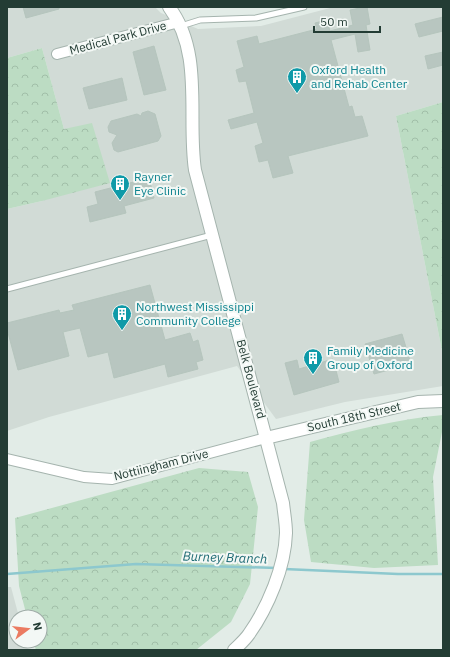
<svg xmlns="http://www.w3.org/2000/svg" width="450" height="657" font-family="'IBM Plex Sans',sans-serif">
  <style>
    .built { fill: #d1dbd6 }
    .forest { fill: url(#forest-crowns) }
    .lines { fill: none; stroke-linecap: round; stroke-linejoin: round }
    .stream { stroke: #8dc8ce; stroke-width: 2.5 }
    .building { fill: #b8c6c0; stroke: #b5c5bd }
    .service-casing { stroke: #a5b4ae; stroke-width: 7 }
    .minor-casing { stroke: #a5b4ae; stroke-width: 12 }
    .tertiary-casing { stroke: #a5b4ae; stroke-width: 14 }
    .service { stroke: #fff; stroke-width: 5 }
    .minor { stroke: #fff; stroke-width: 10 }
    .tertiary { stroke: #fff; stroke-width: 12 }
    .labels { text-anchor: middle; stroke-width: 4; stroke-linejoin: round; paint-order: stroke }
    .street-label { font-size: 12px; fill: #233c34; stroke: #f3f8f5 }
    .culture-label { font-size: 12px; fill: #0d838f; stroke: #f3f8f5; text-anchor: start }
    .water-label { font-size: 13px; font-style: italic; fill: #206c75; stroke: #f3f8f5 }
  </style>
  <defs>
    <pattern id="forest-crowns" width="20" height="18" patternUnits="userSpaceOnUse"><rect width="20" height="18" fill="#bcdcc3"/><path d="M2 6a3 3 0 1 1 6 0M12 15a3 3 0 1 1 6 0" fill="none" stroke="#a1bea8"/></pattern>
  </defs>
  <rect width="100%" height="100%" fill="#e2ece7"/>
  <path class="built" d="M7,7h148l6,6 37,16 63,-3 73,-19h109v95l-47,14 47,240v30l-98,16 -69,17 -39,-53 -188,51 -42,14v-222l35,-8 22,-72 -22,-81 -35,10z
    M7,587h4l8,30h-3v24h9l3,9h-21z"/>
  <path class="forest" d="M42,48l22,81 28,-6 18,60 -68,18 -35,8v-151z
    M443,102v254l-47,-240z
    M443,415v12l-10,50 5,88 -64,3 -63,-6 -7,-42 6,-78c44,-12 88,-23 133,-27z
    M199,468l49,4 10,35 -8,77 -19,38 -35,28h-160l-3,-9h7v-24h-13l-8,-31 -4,-68z"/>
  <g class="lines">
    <path class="stream" d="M284,569l114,5h45
      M7,574l129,-10 141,4"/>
  </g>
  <path class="building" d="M23,7h36v2l-33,9z
    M360,7h7l3,17 -4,1 4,25 -12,2 -3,-18 -24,6 18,67 3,-1 3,11 7,-1 6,20 -80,20 5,17 -20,5 -5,-18 -9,2 -4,-16 8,-3 -6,-21 -26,7 -3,-9 26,-7 -8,-32 -7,1 -3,-12 8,-3 -7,-26 20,-5 2,8 58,-15 -2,-6 12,-3 3,11 23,-6 -3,-15 10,-2z
    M443,17v14l-24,6 -4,-13z
    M154,46l12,44 -22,5 -11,-43z
    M443,52v13l-15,4 -3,-13z
    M122,78l5,22 -38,9 -6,-21z
    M148,111l7,3 6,22 -3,5 -40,11 -4,-2 -2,-7 5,-8 -8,-3 -1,-5 3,-6 26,-7 4,2 1,-3z
    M149,178l5,20 -30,8 2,7 -36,9 -3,-15 11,-3 -3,-12z
    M150,285l15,55 25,-7 3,9 5,-2 5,20 -7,2 2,7 -30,8 -3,-13 -51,14 -6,-26 -20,5 -8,-29 -17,4 6,24 -51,14 -11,-41v-6l52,-13 1,3 14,-3 -2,-5z
    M402,334l9,30 -37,10 -9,-30z
    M333,359l6,23 -45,13 -9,-32 12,-3 2,9z"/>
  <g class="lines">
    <g class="service-casing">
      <path id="service" d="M181,26l19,-6 56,-2 48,-11
        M7,289l205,-54"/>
    </g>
    <g class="minor-casing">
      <path id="minor" d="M57,54l122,-32
        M7,459l77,18 28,2 154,-41"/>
    </g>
    <g class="tertiary-casing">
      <path id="tertiary" d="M169,7c35,46 18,110 26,163l88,333c1,10 3,20 3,30 -1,34 -18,74 -37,101 -4,6 -10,11 -15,16
        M266,438l152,-36 25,-1"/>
    </g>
    <use href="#service" class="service"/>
    <use href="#minor" class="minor"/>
    <use href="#tertiary" class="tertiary"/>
  </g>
  <defs>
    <g id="building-pin" transform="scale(1)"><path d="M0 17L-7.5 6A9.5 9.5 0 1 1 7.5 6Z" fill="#0f9aa8" stroke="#f3f8f5"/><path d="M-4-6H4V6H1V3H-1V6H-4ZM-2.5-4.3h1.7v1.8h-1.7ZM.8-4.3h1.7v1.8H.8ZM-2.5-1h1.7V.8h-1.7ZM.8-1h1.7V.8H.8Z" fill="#fff"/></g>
  </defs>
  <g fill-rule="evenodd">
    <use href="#building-pin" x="297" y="77"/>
    <use href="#building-pin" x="120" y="184"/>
    <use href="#building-pin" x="122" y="314"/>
    <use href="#building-pin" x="313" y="358"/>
  </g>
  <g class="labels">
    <g class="street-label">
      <text transform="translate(118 38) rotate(-15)" y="4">Medical Park Drive</text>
      <text transform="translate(251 379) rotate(75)" y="4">Belk Boulevard</text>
      <text transform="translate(354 417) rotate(-13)" y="4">South 18th Street</text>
      <text transform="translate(161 465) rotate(-14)" y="4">Nottiingham Drive</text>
    </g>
    <g class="culture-label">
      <text x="311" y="74">Oxford Health<tspan x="311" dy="14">and Rehab Center</tspan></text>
      <text x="134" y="181">Rayner<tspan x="134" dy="14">Eye Clinic</tspan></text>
      <text x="136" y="311">Northwest Mississippi<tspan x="136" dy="14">Community College</tspan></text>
      <text x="327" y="355">Family Medicine<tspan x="327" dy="14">Group of Oxford</tspan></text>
    </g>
    <g class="water-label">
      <text transform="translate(225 557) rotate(2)" y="5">Burney Branch</text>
    </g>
  </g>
  <rect width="450" height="657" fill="none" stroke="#233c34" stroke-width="16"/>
  <g transform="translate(28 629) rotate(75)"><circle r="19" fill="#f3f8f5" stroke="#a0ada8"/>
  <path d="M0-3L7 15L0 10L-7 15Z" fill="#eb7b61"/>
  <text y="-6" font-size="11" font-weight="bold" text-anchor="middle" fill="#233c34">N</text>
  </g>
  <path d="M314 26v6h66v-6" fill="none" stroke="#233c34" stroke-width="2"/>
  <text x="320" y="26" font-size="12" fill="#233c34" stroke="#f3f8f5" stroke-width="3" paint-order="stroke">50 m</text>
</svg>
